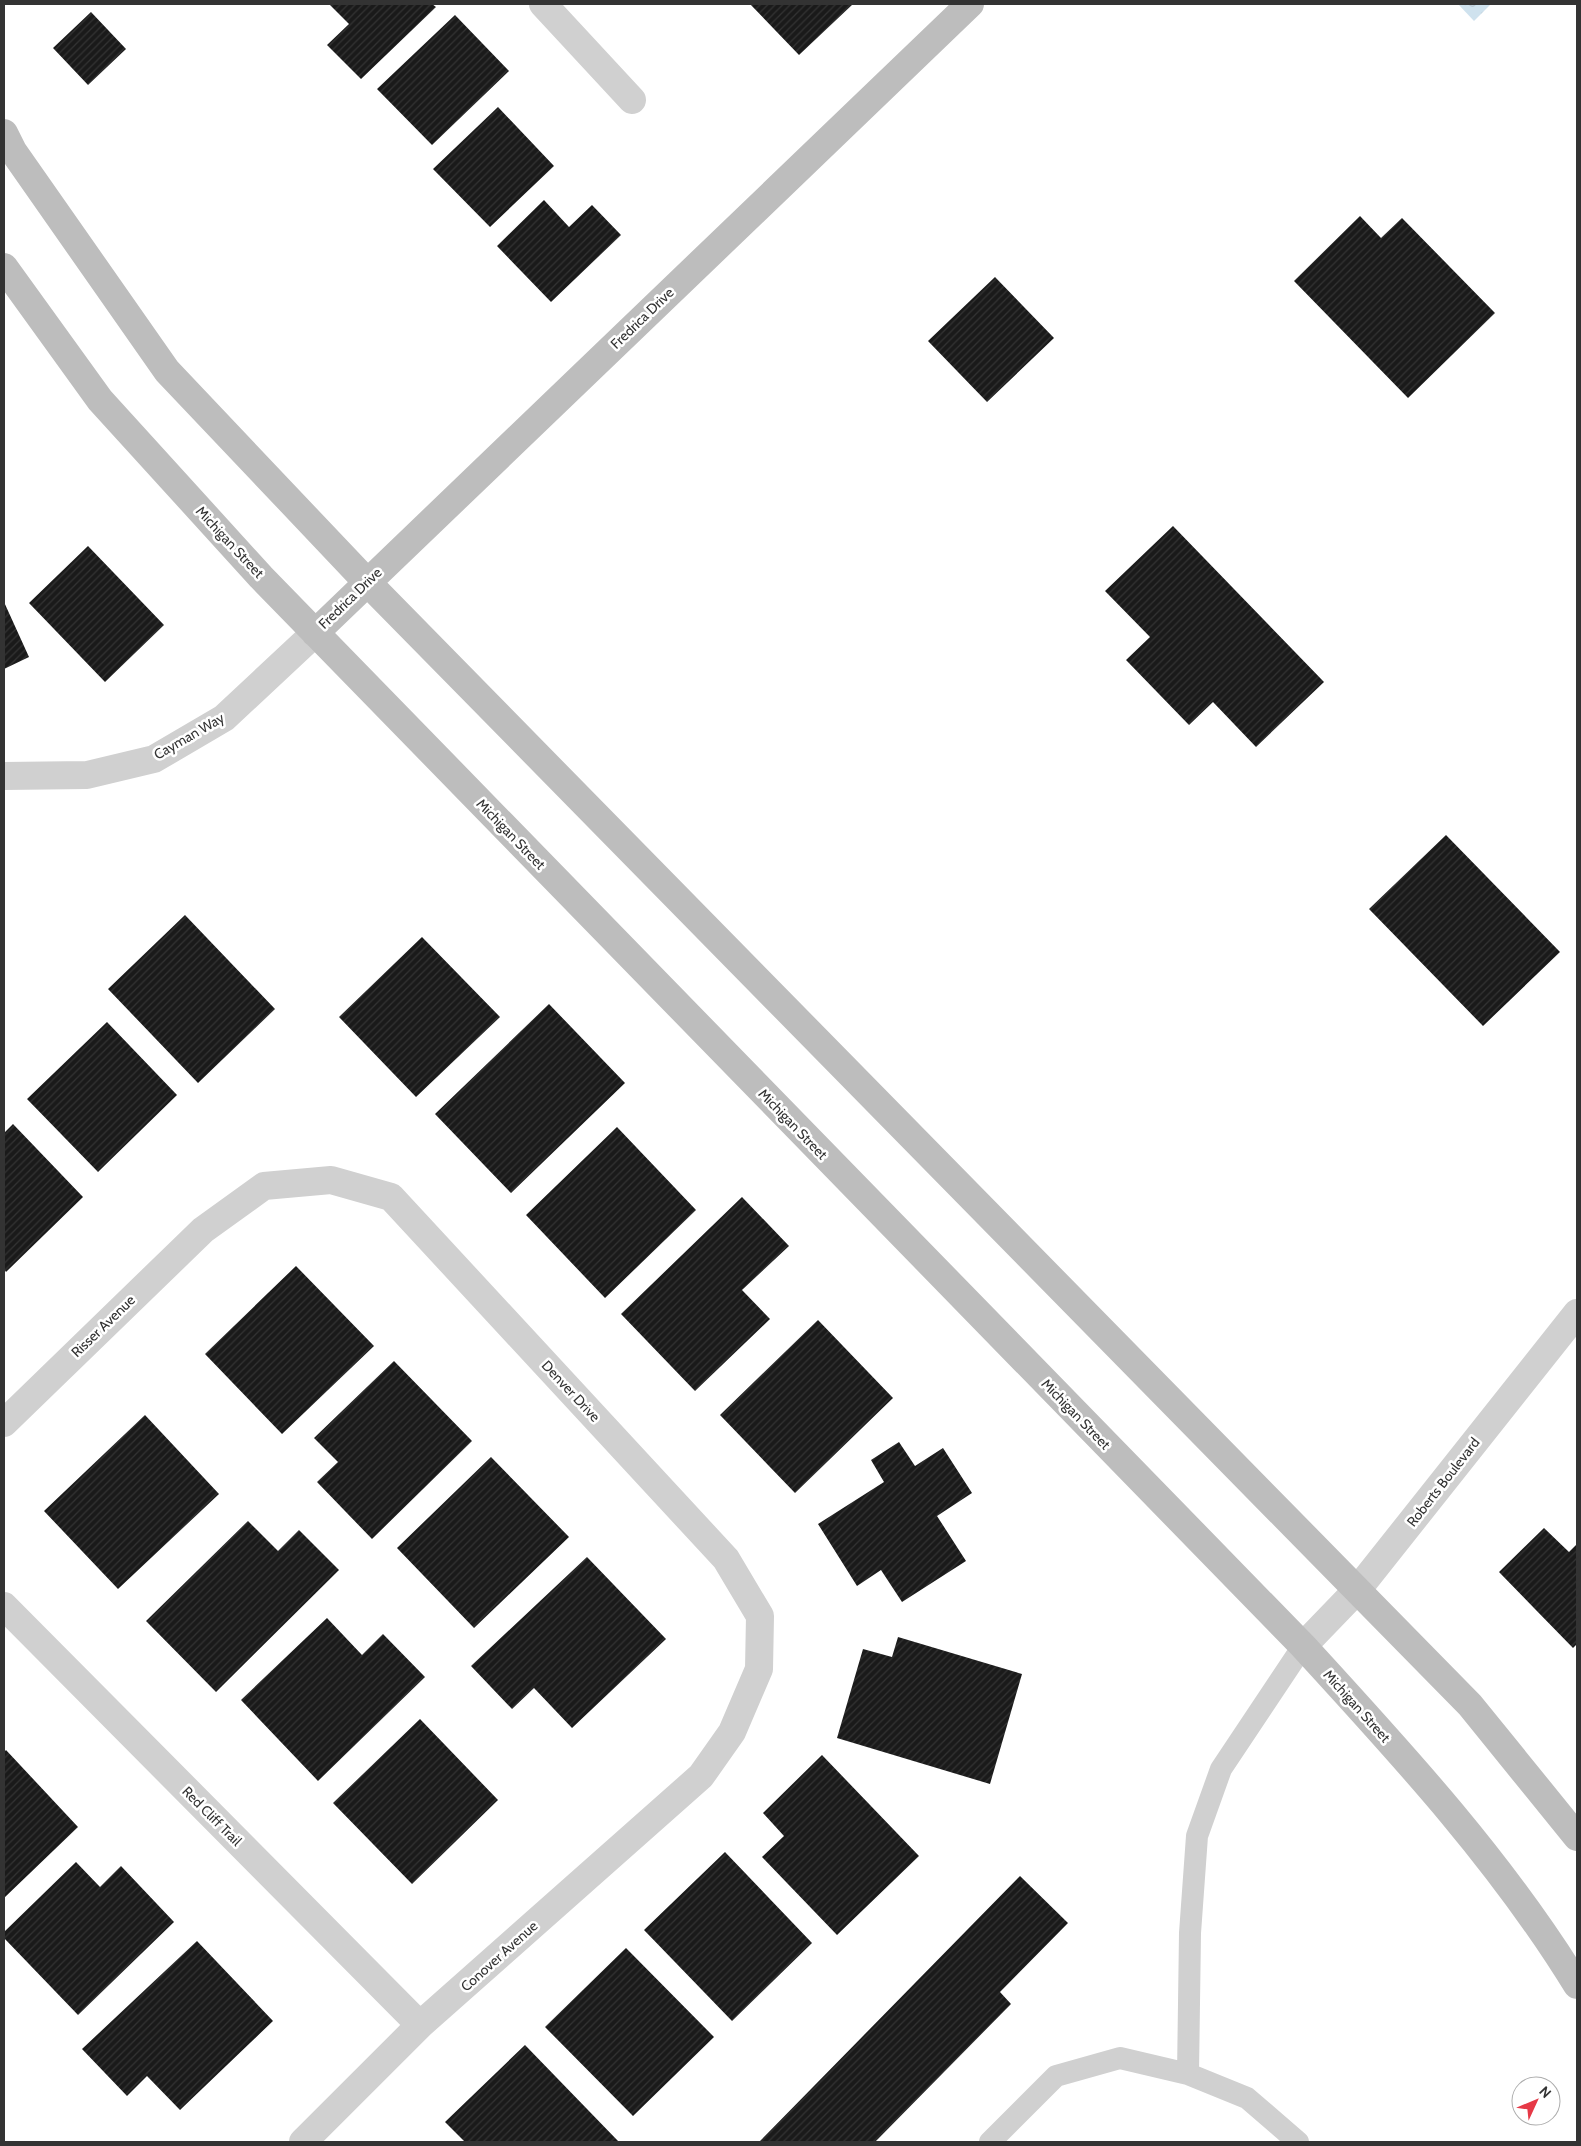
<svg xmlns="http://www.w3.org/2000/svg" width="1581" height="2146" font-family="Cabin,sans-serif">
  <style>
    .water { fill: url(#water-ripples) }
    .building { fill: url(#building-hatch) }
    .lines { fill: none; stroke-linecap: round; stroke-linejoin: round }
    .lane { stroke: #d0d0d0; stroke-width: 22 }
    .street { stroke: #d0d0d0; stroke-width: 28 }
    .secondary { stroke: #bdbdbd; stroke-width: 28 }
    .labels { text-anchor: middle; stroke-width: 5; stroke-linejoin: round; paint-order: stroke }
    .street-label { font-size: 14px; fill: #333; stroke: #fff }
  </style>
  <defs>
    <pattern id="water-ripples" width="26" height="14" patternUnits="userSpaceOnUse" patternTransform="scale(1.25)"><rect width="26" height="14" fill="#cfe2ee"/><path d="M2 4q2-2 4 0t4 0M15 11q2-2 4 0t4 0" fill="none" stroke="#b2c2cd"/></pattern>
    <pattern id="building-hatch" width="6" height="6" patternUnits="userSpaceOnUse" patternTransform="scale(1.25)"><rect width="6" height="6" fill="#1a1a1a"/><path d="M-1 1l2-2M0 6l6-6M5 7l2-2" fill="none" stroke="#333"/></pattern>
  </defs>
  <rect width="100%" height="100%" fill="#fff"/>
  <path class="water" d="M1458,4h33l-17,17z"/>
  <path class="building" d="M329,4h103l4,3 -75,72 -34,-34 22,-21z
    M750,4h103l-54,51z
    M91,12l35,37 -38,36 -35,-37z
    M455,15l54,56 -77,74 -55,-56z
    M498,107l56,59 -64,61 -57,-58z
    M544,200l25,27 23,-22 29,30 -70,67 -54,-56z
    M1360,216l21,22 21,-20 93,95 -87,85 -114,-117z
    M995,277l59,61 -67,64 -59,-61z
    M1173,526l151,156 -68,65 -43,-45 -24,23 -63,-65 24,-23 -45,-46z
    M88,546l76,79 -59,57 -76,-79z
    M4,602l25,55 -25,12z
    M1446,835l114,117 -77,74 -114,-117z
    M185,915l90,94 -77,74 -90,-94z
    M422,937l78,80 -84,80 -77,-80z
    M549,1004l76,79 -114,110 -76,-79z
    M107,1022l70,73 -79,77 -71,-73z
    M13,1124l70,73 -77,75 -2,-3v-136z
    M617,1127l79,83 -91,88 -79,-83z
    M742,1197l47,49 -47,44 28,29 -75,72 -74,-77z
    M296,1266l78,80 -92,88 -77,-80z
    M818,1320l75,78 -98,95 -75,-78z
    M394,1361l78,80 -100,98 -55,-57 21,-20 -24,-24z
    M145,1415l74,79 -101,95 -74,-78z
    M899,1442l16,24 28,-18 29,45 -35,23 29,45 -64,41 -21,-32 -24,16 -39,-62 66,-42 -13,-22z
    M491,1457l78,80 -95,91 -77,-80z
    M248,1521l30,30 21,-21 40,40 -123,122 -70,-71z
    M1544,1528l25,24 8,-8v100l-4,4 -74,-76z
    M587,1557l79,82 -94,89 -38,-40 -22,21 -41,-43z
    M327,1618l35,37 21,-21 42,43 -107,104 -77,-81z
    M898,1637l124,37 -32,110 -153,-46 26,-89 29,8z
    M420,1719l78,81 -86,84 -79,-81z
    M6,1750l72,77 -74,71v-146z
    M822,1755l97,101 -82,79 -75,-78 22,-21 -21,-23z
    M725,1852l87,91 -80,78 -88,-91z
    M76,1862l24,25 21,-21 53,56 -96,93 -74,-77v-6z
    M1020,1876l48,47 -68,69 11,12 -136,138h-116z
    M197,1941l76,80 -93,89 -33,-34 -20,20 -45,-47z
    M626,1948l88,89 -81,79 -88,-89z
    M525,2045l94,97h-154l-20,-20z"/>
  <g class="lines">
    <path class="lane" d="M1188,2074l2,-141 7,-97 24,-67 82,-123
      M990,2142l66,-66 64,-18 68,16 59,24 51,44"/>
    <path class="street" d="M543,4l89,96
      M4,776l83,-1 67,-16 70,-41 91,-85
      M4,1423l199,-193 61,-44 67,-6 60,17 335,362 34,57 -1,53 -27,63 -31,44 -281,249 -117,117
      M4,1606l416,419
      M1303,1646l55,-57 219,-276"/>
    <path class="secondary" d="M4,133l9,18 154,220 200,211 1103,1123 107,132
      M4,267l96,133 161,177 1042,1069c98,107 198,215 274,339
      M315,633l655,-629"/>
  </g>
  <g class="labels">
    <g class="street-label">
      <text transform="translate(642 318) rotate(-44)" y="5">Fredrica Drive</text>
      <text transform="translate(230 542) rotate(47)" y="5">Michigan Street</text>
      <text transform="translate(350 598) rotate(-44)" y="5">Fredrica Drive</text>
      <text transform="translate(189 736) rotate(-30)" y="5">Cayman Way</text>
      <text transform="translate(511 834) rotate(46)" y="5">Michigan Street</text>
      <text transform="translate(793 1124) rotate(46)" y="5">Michigan Street</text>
      <text transform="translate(103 1326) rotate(-44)" y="5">Risser Avenue</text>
      <text transform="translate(571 1391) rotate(47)" y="5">Denver Drive</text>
      <text transform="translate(1076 1414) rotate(46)" y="5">Michigan Street</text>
      <text transform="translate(1443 1482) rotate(-52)" y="5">Roberts Boulevard</text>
      <text transform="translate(1357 1706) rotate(48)" y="5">Michigan Street</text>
      <text transform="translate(212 1816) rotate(45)" y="5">Red Cliff Trail</text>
      <text transform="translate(499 1956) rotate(-42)" y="5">Conover Avenue</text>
    </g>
  </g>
  <rect width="1581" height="2146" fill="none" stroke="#333333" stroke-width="10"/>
  <g transform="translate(1536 2101) rotate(46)"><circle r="24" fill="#ffffff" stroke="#adadad"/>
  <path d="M0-4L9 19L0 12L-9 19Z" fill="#e63946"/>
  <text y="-8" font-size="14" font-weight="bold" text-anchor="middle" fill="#333333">N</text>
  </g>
</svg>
